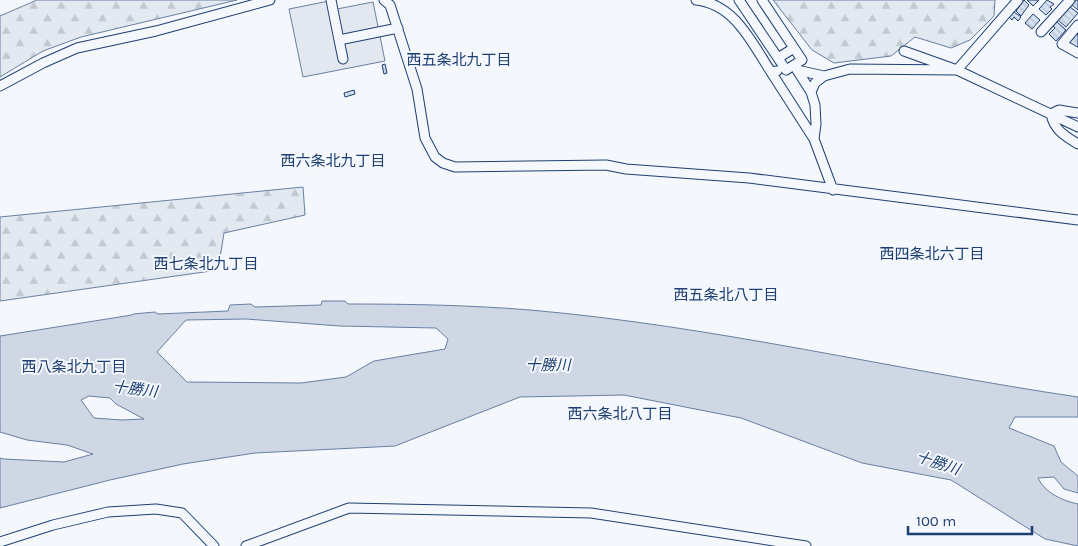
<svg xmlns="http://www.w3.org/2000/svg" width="1078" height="546" font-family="Karla,'Noto Sans JP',sans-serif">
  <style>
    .forest { fill: url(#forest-firs); stroke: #687fa3 }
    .parking { fill: #e3e8f0; stroke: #687fa3 }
    .water { fill: #cfd7e4; stroke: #687fa3; fill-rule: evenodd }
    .building { fill: url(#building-back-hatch); stroke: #1d3f73 }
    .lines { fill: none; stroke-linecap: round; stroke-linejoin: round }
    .minor-casing { stroke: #1d3f73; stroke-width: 11 }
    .minor { stroke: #f4f7fb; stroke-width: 9 }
    .labels { text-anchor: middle; stroke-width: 4; stroke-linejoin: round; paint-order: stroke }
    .neighbourhood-label { font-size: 15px; fill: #1d3f73; stroke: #f4f7fb }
    .water-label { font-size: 15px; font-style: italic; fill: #1d3f73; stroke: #f4f7fb }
  </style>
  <defs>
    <pattern id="forest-firs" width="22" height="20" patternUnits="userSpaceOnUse" patternTransform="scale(1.25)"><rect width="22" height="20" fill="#e3e9f0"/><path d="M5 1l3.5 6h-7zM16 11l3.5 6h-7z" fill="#c2c9d1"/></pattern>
    <pattern id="building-back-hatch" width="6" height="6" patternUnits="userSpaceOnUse" patternTransform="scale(1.25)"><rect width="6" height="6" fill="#d5e0f0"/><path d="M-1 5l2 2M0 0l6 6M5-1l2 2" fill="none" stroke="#b6c1d1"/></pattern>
  </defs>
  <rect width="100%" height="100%" fill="#f4f7fb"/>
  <path class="forest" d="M37,0h200l-156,37 -38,14 -43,26v-61z
    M773,0h222l-1,16 -24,24 -19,8 -36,-11 -24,19 -57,7 -22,-13z
    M303,187l2,28 -81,18 -6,37 -218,31v-84z"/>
  <path class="parking" d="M334,0l3,9 36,-7 12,59 -82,16 -14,-68z"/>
  <path class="water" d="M322,301h23l3,3c61,0 121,1 182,6 184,16 365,60 548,87v20h-63l-6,11 45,18 7,16 17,14v17l-14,-4 -10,-12 -16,1c7,15 25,23 40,26v42l-33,-7 -94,-59 -89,-17 -121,-45 -117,-23 -104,2 -125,49 -140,7 -72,11 -73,16 -110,28v-50l4,1 60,3 29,-8 -26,-9 -40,-5 -27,-8v-96l132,-21 1,-1 22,-2 3,2 70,-3 2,-6 21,-1 4,3 66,-2zM246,319l94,7 96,2 12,11 -3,10 -71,12 -28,16 -45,6 -114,-1 -30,-30 29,-32zM89,396l21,2 6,6 28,15 -22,1 -28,-2 -13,-18z"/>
  <path class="building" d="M1024,0l5,5 -8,11 -5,-5z
    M1027,0h12l-6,6z
    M1047,0l7,4 -4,3 2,2 -6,6 -7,-6z
    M1076,0h2v10l-6,-5z
    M1070,7l8,6 -12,14 -8,-7z
    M1014,12l7,5 -3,4 -4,-4 -2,3 -3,-3z
    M1033,14l7,6 -8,9 -7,-6z
    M1057,22l9,8 -10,11 -7,-7 6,-6 -2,-2z
    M1077,34l1,1v15l-10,-6z
    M385,64l2,9 -3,1 -2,-9z
    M354,90l1,4 -10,3 -1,-4z"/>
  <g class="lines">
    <g class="minor-casing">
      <path id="minor" d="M331,0l8,40 59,-12
        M384,0l6,5 27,84 8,49 10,19 8,6 12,4 151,-2 20,4 123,9 329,42
        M696,0c39,4 56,43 75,72
        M739,0l47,70 16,-10 -40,-60
        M1078,25l-16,19 16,9
        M1041,32l29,-32
        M339,40l4,19
        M904,51l53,19 121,57
        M778,58l16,-10
        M777,71l-6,1 43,67
        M824,76l-27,-6 14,22 4,13 1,19 -2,15 19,51
        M0,86l43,-23 34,-15 79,-17 114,-31
        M811,92l4,-9 9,-7 26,-7 107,1 61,-70
        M1051,114c3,16 14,22 27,30
        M1051,114l8,-4 19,3
        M0,542l53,-17 55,-13 48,-3 26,4 32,33
        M246,546l103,-38 242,5 215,33"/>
    </g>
    <use href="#minor" class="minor"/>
  </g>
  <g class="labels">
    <g class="neighbourhood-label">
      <text x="459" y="65">西五条北九丁目</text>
      <text x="333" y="166">西六条北九丁目</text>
      <text x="932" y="259">西四条北六丁目</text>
      <text x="206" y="269">西七条北九丁目</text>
      <text x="726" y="300">西五条北八丁目</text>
      <text x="74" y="372">西八条北九丁目</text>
      <text x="620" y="419">西六条北八丁目</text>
    </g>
    <g class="water-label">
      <text x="548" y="370">十勝川</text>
      <text transform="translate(135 389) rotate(7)" y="5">十勝川</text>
      <text transform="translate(938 463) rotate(18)" y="5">十勝川</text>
    </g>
  </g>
  <path d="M908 526v8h124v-8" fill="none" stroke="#1d3f73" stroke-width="2.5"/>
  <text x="916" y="526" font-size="15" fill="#1d3f73" stroke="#f4f7fb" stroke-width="4" paint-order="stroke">100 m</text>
</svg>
